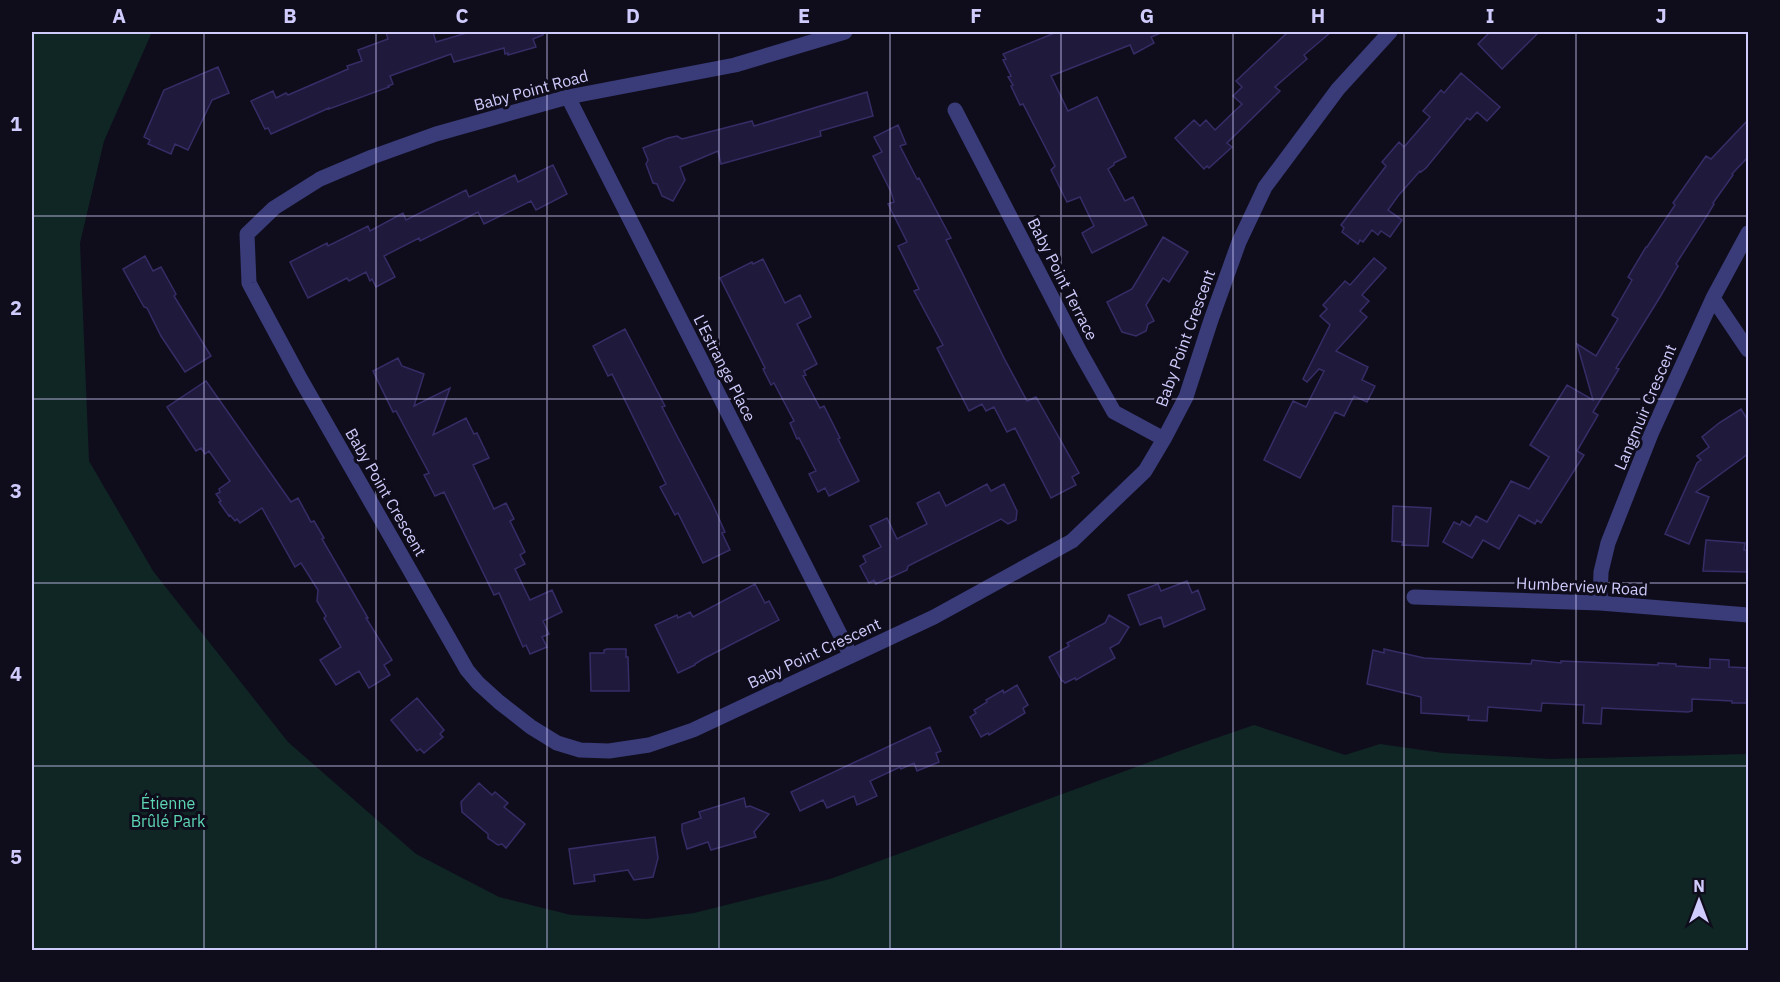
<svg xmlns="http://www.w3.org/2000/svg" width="1780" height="982" font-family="'IBM Plex Sans',sans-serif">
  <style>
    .green { fill: #102624 }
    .building { fill: #1f1a3c; stroke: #362d67; stroke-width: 1.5 }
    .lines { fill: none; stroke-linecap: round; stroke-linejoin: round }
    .minor { stroke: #3a3b79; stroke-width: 15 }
    .grid { fill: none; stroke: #cfcbfc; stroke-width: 1.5; stroke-opacity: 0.55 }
    .labels { text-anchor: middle; stroke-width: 6; stroke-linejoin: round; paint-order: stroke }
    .street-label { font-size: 16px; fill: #cfcbfc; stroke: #0f0d1c }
    .park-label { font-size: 16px; fill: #5dd6b3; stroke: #0f0d1c }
    .neatline { fill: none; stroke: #cfcbfc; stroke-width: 2 }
    .grid-label { font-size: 20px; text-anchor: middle; font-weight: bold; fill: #cfcbfc }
  </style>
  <rect width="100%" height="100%" fill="#0f0d1c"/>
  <path class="green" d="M32,32h120l-48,109 -24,102 9,218 64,110 135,171 128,112 83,43 72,18 76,4 47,-6 136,-34 366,-134 58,-20 91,30 35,-11 63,9 108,6 197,-5v196h-1716z"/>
  <path class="building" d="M386,32h47l3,10 34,-10h73v3l-10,4 3,8 -28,8v-2l-3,1 -1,-6 -50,14 -3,-8 -61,22 3,8 -5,2 1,1 -60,22v-1l-58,26 -3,-6 -3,1 -14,-28 22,-10 3,7 10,-5 2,2 60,-26 -1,-3 15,-5 -4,-11 30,-11z
    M1057,32h104v1l-10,4 3,6 -20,11 -4,-9 -79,31 17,35 29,-14 29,60 -12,6v2l-6,4 17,32 8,-4 14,28 -55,28 -10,-20 12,-7 -14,-29 -13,5 -16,-32 4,-4 -32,-62 -3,1 -9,-19 2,-1 -5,-8 3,-1 -8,-16 3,-1 -3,-5z
    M1288,32h43l-27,23 3,4 -32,28 5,4 -53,52 5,4 -23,21 -2,-2 -3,3 -29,-31 19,-18 6,6 6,-6 9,10 27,-26 -9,-8 9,-9 -6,-6z
    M1490,32h49l-37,37 -24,-25z
    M218,67l11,26 -17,7 -24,50 -13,-6 -4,10 -23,-10 2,-4 -6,-3 20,-47z
    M1461,73l39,34 -13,14 -10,-9 -7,8 -3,-2 -41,50 -5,4 -1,-1 -22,25 -10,14 14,10 -12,17 -9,-6 -3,4 -6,-5 -9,12 -3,-2 -2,4 -16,-12 2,-4 -3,-3 45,-59 -4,-4 17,-20 5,5 26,-30 -7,-6 18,-21 3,3z
    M867,92l6,24 -53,15 1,5 -100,28 -3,-13 -38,16 5,13 -12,21 -11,-5 -5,-12 -4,-1 -7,-19 2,-4 -5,-12 25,-10 9,-2 5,3 70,-18 2,5z
    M1749,119v37l-17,18 1,1 -20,28 1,1 -6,10 -32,50 2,2 -18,31 -44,71 3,1 -26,43 5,3 -21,36 7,4 -43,68 -4,-3 -2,4 -16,-9 -20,34 -16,-9 -11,18 -29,-16 11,-20 6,3 2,-4 8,5 6,-10 11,6 24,-41 18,8 20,-32 -19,-12 37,-60 26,15 -16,-56 19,12 22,-37 -6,-4 20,-35 -4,-3 18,-30h1l28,-42 -2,-2 33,-47 5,3z
    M898,125l8,19 -6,2 17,33 2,-1 32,60 -5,2 58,118 23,43 9,-4 43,76 -7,4 4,8 -25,13 -36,-70 -8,4 -13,-25 -8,4 -4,-7 -13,7 -32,-63 6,-3 -29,-54 5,-2 -21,-43 9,-4 -19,-38 6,-2 -3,-10 -18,-36 9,-4 -8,-15z
    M553,165l14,29 -31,16 -5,-9 -47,23 -6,-12 -58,29 -1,-3 -35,18 11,21 -19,10 -4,-8 -2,2 -4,-9 -17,9 -2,-3 -39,20 -18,-36 37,-19 1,3 40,-20 2,5 33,-18 3,7 60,-30 3,7 46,-22 3,7z
    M1163,237l25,15 -19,30 -6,-4 -17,27 8,16 -6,3 -2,7 -10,5 -14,-4 -15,-30 25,-13z
    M145,256l8,15 8,-4 15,27 -2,2 37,60 -26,16 -24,-36 -14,-28 -3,-1 -21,-38z
    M1374,258l12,10 -24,27 7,6 -9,10 7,6 -31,34 32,16 -6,13 13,6 -8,16 -13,-6 -10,20 -9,-4 -35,66 -36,-18 29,-59 13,6 18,-36 -5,-2 -12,13 -4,-3 27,-54 -10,-9 7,-7 -4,-4 22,-24 5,4z
    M763,259l22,44 15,-8 11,22 -14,7 20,40 -13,7 2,4 -3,1 17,32 4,-2 16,32 -2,1 21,42 -30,15 -4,-8 -7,4 -9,-18 7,-3 -17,-33 -2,1 -7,-16 4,-2 -20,-38 -3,2 -8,-16 2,-1 -45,-90 32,-16 1,2z
    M625,329l40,77 -3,1 50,96 13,29 -3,1 8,17 -27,13 -25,-50 -3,2 -15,-28 6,-3 -54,-110 -4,2 -15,-30z
    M398,358l4,8 22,8 -10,32 36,-18 -17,47 33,-17 8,16 3,-1 12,25 -16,7 21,44 12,-6 8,16 -4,2 15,31 -5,3 5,9 -10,5 15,31 22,-10 10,22 -19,9 6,13 -7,3 5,10 -17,7 -4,-9 -3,2 -24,-54 -5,2 -50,-103 -9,4 -11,-21 5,-2 -33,-62 -3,1 -20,-41z
    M206,381l85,121 7,-4 13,24 3,-1 10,17 -2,1 46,79h-2l26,42 -8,5 6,10 -21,13 -10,-17 -23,14 -16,-25 21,-13 -17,-29 2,-2 -9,-15 1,-11 -17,-27 -6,4 -33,-59 -22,15 -3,-4 -2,2 -5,-6 -1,1 -10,-14 2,-1 -5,-7 4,-2 -1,-3 11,-8 -21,-30 -4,3 -4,-6 -5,3 -29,-44z
    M1741,409l8,13v31l-53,39 13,5 -20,47 -24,-10 32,-71 4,-3 -4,-4 12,-9 -7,-10 17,-14z
    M987,484l4,7 13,-7 13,27 -1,9 -8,4 -7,-5 -93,47 -1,4 -31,14 -2,-4 -5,3 -9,-17 6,-4 -3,-6 18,-9 -11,-21 17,-8 10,21 30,-15 -10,-21 22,-11 7,14z
    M1393,506l38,2 -3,38 -26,-1 1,-3 -11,-1z
    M1706,540l39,3 -1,7h5v22l-46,-1z
    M1187,581l5,12 6,-3 7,19 -41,18 -3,-10 -21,8 -12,-30 30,-11 3,7z
    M755,584l10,19 4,-2 10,19 -76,39 -8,5v1l-17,8 -23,-48 22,-10 1,3 12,-6 3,5z
    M1109,615l20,12 -10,16 -9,5 5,10 -39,22 -1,-2 -10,5 -2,-2h-1l-13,-24 20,-11 -2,-3 38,-20z
    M607,649h19v8h2l1,34h-38l-1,-38h14v-3z
    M1384,649l40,9 107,6 1,-4 29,3v-2l97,4v-2l18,1v2l34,2v-9l19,1v7l20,1v35h-17v-2l-40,-2v12l-4,1 -86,-4 -1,16 -18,-1 1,-18 -42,-2 -1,8 -53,-4 -1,14 -19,-1 1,-4 -48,-3v-16l-54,-13 6,-34 11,3z
    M1017,685l11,20 -5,3 2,5 -36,22 -1,-2 -7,4 -11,-20 6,-4 -2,-3 13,-8 -1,-2 17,-10 1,3z
    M417,698l27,32 -4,4 3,3 -19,16 -4,-4 -3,2 -26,-31z
    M930,727l11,24 -5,2 3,9 -22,9 -3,-8 -13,6 -1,-2 -30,14 7,15 -20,9 -3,-9 -27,12 -4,-8 -23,11 -9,-19z
    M479,783l13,12 3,-3 13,11 -4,4 21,17 -19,24 -4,-4 -4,1 -10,-7v-4l-26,-22 -1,-10z
    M744,798l2,9 4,-1 19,8 -15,18 2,5 -45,13 -3,-8 -21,7 -5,-18v-7l19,-6 -2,-6z
    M655,837l3,21 -5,19 -19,3 -6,-10 -34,5 1,6 -21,3 -5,-35z"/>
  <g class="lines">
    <path class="minor" d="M845,32l-110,33 -167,32 -132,37 -64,23 -52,22 -46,29 -27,26 2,49 51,95 167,292 11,13 21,19 32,25 26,16 23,7 29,1 40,-6 44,-15 241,-113 138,-76 73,-70 19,-32 22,-42 25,-77 28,-78 26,-55 73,-98 52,-57
      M568,97l283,559
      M955,110l124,240 35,62 50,27
      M1713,298l35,52
      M1414,597l186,6 148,12
      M1600,603l1,-31 7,-29 43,-109 62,-136 35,-65"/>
  </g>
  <path class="grid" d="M204,32v918M376,32v918M547,32v918M719,32v918M890,32v918M1061,32v918M1233,32v918M1404,32v918M1576,32v918M32,216h1716M32,399h1716M32,583h1716M32,766h1716"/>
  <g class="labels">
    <g class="street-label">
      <text transform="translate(531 90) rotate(-15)" y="6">Baby Point Road</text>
      <text transform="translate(1063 279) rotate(63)" y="6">Baby Point Terrace</text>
      <text transform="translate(1185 338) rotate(-70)" y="6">Baby Point Crescent</text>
      <text transform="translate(725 368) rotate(63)" y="6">L'Estrange Place</text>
      <text transform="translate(1645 407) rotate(-67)" y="6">Langmuir Crescent</text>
      <text transform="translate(386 492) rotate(60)" y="6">Baby Point Crescent</text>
      <text transform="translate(1582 586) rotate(3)" y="6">Humberview Road</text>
      <text transform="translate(814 653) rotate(-25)" y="6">Baby Point Crescent</text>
    </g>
    <g class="park-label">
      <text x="168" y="809">Étienne<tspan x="168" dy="18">Brûlé Park</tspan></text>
    </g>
  </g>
  <rect width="1780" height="982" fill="none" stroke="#0f0d1c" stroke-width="66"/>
  <g transform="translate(1699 901)" stroke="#0f0d1c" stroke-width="4.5" paint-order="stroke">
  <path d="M0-4.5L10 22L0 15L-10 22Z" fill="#cfcbfc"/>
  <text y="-9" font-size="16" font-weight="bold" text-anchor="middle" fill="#cfcbfc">N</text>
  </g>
  <rect x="33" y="33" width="1714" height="916" class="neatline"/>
  <g class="grid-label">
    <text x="119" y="23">A</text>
    <text x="290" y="23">B</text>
    <text x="462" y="23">C</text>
    <text x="633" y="23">D</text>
    <text x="804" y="23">E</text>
    <text x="976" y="23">F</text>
    <text x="1147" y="23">G</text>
    <text x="1318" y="23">H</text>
    <text x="1490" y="23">I</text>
    <text x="1661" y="23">J</text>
    <text x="16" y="131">1</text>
    <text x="16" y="315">2</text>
    <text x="16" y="498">3</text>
    <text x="16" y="681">4</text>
    <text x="16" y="864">5</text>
  </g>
</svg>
